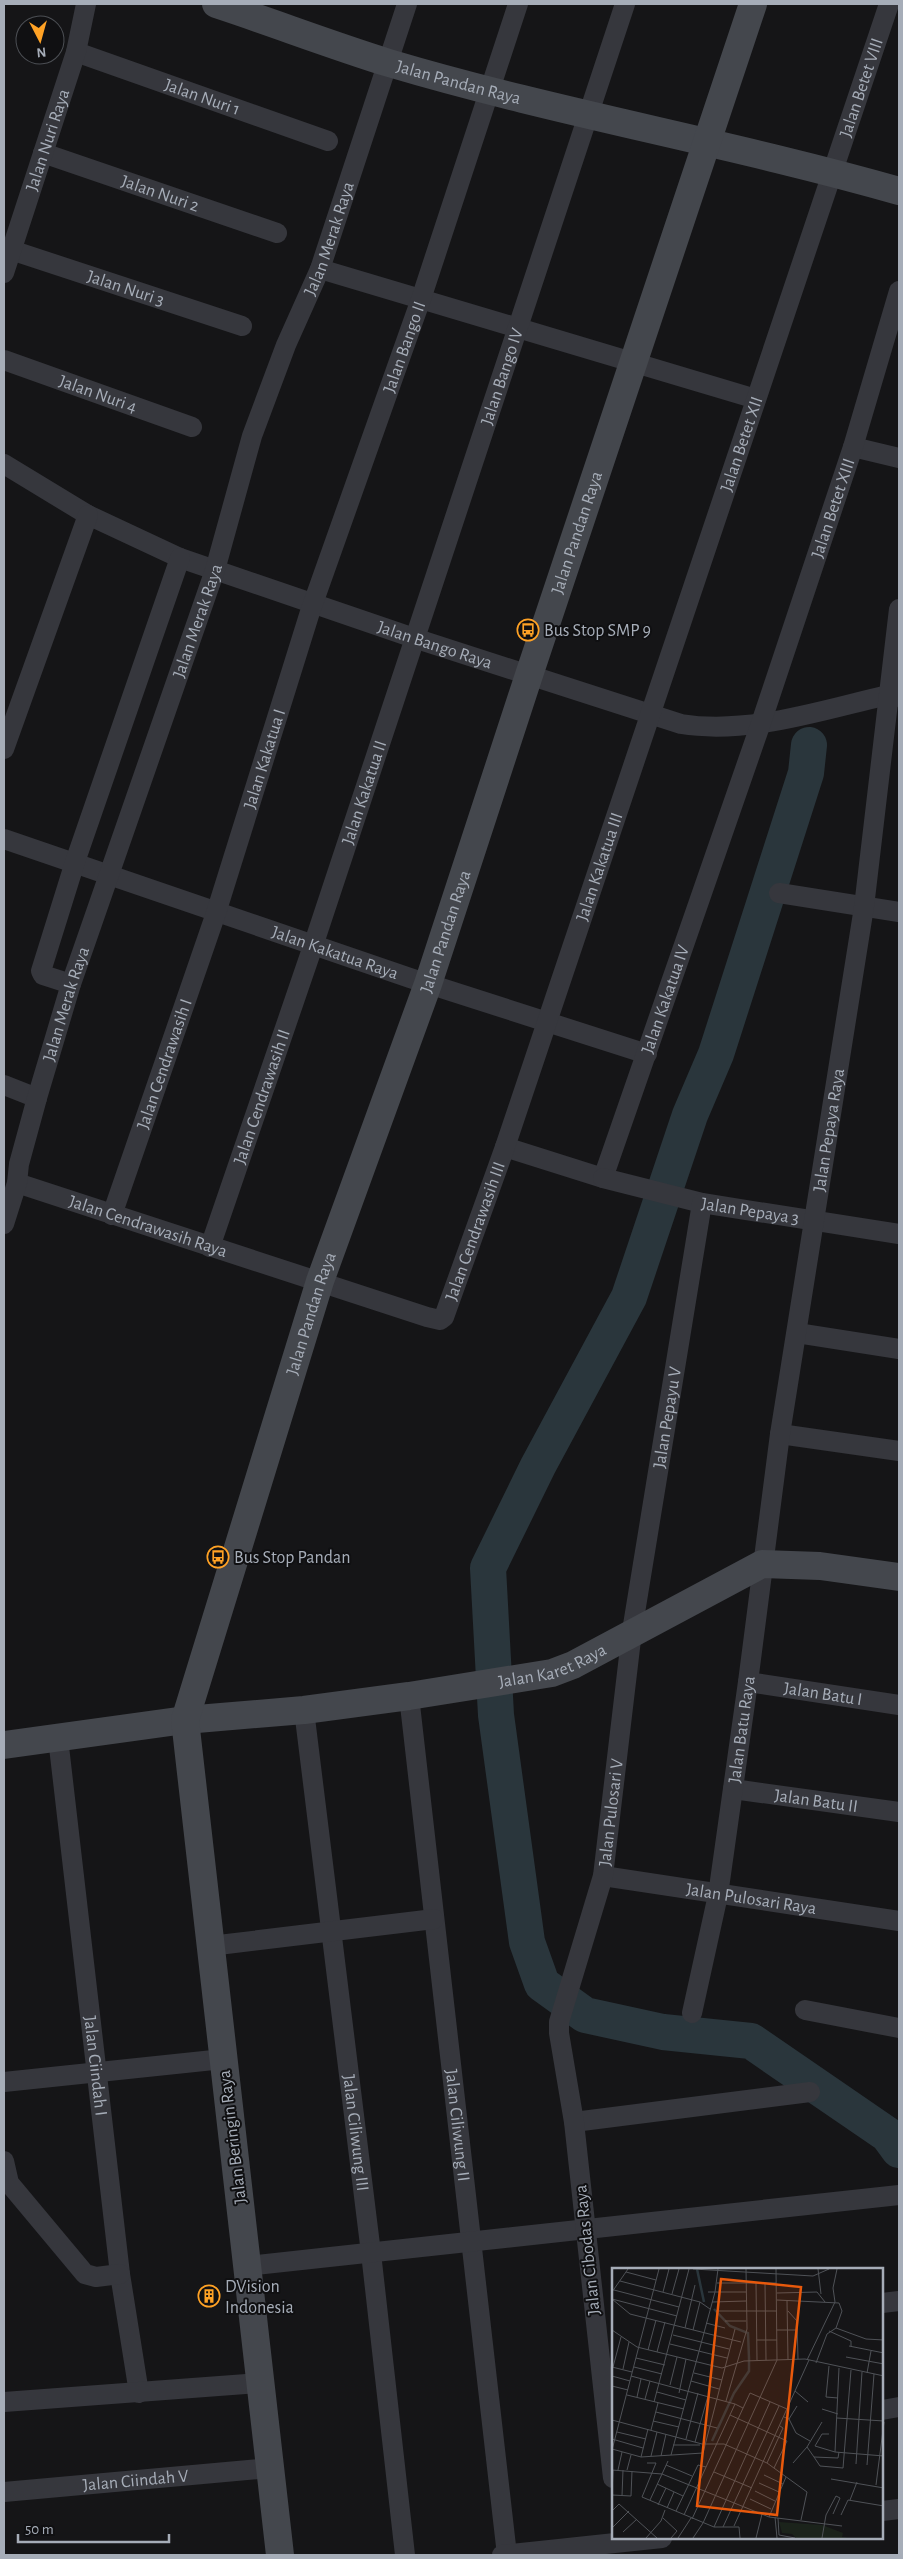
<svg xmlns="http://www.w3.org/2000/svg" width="903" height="2559" font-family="'Alegreya Sans',sans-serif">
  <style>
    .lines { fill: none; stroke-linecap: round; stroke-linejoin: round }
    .river { stroke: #2a363c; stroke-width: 36 }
    .street { stroke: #36373d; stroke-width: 20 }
    .secondary { stroke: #44474d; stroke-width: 28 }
    .labels { text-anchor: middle; stroke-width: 4; stroke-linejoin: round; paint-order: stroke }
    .street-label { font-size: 18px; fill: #a6adb8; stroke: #101012 }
    .poi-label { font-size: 18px; fill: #a6adb8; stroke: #101012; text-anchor: start }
    .inset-river { fill: none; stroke: #2a363c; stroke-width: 2.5 }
    .inset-road { fill: none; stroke: #4f5257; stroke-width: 1 }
    .view { fill: #e8590c; fill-opacity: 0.15; stroke: #e8590c; stroke-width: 2.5 }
    .inset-edge { fill: none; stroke: #a6adb8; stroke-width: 2.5 }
  </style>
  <rect width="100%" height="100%" fill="#151517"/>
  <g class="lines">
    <path class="river" d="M809,745l-3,28 -90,281 -26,61 -61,182 -91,169 -50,102 8,147 31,227 15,42 43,31 78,17 88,9 137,94 11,15"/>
    <g class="street">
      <path id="s1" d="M76,52l252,89"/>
      <path id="s2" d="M43,153l234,80"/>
      <path id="s3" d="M11,250l231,76"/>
      <path d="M320,269l436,130"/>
      <path id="s4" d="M4,273l72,-221 10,-48"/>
      <path id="s5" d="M4,360l188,67"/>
      <path d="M853,447l46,11"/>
      <path id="s6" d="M4,464l84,51 92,43 234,80 267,86c68,11 141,-14 207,-29l11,2"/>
      <path d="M4,749l84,-234"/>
      <path id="s7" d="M4,839l406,139 237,76"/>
      <path d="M779,893l120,19"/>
      <path d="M71,984l-28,-9 -2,-4 34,-109 105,-304"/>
      <path d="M4,1085l33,13"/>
      <path id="s8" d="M505,1147l98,31 158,-455 92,-276 46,-156"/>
      <path id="s9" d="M603,1178l99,25 197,31"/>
      <path id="s10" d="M17,1183l410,134 13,3 4,-3 61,-170 384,-1143"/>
      <path id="s11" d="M112,1215l104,-302 94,-301 111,-313 97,-295"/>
      <path id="s12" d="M4,1224l13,-41 2,-19 18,-66 34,-114 144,-414 37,-134 34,-91 34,-76 87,-265"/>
      <path id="s13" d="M210,1247l103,-301 312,-942"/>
      <path d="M797,1333l102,16"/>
      <path d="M780,1434l119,17"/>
      <path id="s14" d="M748,1682l151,23"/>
      <path id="s15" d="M409,1696l98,859"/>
      <path id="s16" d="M304,1710l67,543 34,302"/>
      <path id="s17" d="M58,1738l62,536 19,119"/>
      <path id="s18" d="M733,1789l166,23"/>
      <path id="s19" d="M603,1876l296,45"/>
      <path d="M210,1946l224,-27"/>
      <path d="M805,2010l94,18"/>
      <path id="s20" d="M692,2013l26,-118 30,-213 32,-248 84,-527 35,-298"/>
      <path d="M4,2082l219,-23"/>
      <path d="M574,2122l236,-30"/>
      <path d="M4,2161l5,22 76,91 11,3 24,-3"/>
      <path d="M247,2266l652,-71"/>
      <path d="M882,2303l17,-2"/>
      <path d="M4,2402l256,-19"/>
      <path d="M882,2410l17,-3"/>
      <path id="s21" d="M613,2478l-39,-356 -15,-89v-11l44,-146 29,-245 70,-428"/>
      <path id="s22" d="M4,2492l265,-24"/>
      <path d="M882,2511l17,-2"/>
      <path d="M502,2555l160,-17"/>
    </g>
    <g class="secondary">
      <path id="s23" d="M216,4c58,19 115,41 173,59 168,50 342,80 510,128"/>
      <path id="s24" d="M4,1745l181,-25 119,-10 105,-14 143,-23 21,-8 189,-101 58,2 79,11"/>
      <path id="s25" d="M280,2555l-95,-835 135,-439 108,-297 101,-309 224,-671"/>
    </g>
  </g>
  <defs>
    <g id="bus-ring" transform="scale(1.125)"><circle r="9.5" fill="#101012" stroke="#ffa225" stroke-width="1.5"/><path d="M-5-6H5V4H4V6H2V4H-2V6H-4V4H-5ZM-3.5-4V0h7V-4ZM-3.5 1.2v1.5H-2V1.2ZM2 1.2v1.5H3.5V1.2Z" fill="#ffa225"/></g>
    <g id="building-ring" transform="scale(1.125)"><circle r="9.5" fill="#101012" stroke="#ffa225" stroke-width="1.5"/><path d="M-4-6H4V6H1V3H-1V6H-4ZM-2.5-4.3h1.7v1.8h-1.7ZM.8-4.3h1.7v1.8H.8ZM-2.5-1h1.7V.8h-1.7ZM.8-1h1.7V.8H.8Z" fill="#ffa225"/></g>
  </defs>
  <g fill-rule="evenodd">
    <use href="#bus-ring" x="528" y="630"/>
    <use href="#bus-ring" x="218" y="1557"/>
    <use href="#building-ring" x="209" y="2296"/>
  </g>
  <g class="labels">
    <g class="street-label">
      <text dy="6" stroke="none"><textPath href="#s23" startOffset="255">Jalan Pandan Raya</textPath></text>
      <text dy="6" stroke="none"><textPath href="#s10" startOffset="1748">Jalan Betet VIII</textPath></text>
      <text dy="6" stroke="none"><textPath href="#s1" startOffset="134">Jalan Nuri 1</textPath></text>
      <text dy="6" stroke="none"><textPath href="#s4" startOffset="140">Jalan Nuri Raya</textPath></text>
      <text dy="6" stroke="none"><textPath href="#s2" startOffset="124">Jalan Nuri 2</textPath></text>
      <text dy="6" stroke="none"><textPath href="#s12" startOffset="1039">Jalan Merak Raya</textPath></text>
      <text dy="6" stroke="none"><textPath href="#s3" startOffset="121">Jalan Nuri 3</textPath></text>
      <text dy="6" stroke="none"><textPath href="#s11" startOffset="916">Jalan Bango II</textPath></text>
      <text dy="6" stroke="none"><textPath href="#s13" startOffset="918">Jalan Bango IV</textPath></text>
      <text dy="6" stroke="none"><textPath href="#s5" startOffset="100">Jalan Nuri 4</textPath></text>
      <text dy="6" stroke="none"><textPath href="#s10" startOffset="1372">Jalan Betet XII</textPath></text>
      <text dy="6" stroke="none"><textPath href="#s8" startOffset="811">Jalan Betet XIII</textPath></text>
      <text dy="6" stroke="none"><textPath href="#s25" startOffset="2091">Jalan Pandan Raya</textPath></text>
      <text dy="6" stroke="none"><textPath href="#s12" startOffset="634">Jalan Merak Raya</textPath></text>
      <text dy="6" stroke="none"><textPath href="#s6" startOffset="469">Jalan Bango Raya</textPath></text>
      <text dy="6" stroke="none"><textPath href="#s11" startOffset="481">Jalan Kakatua I</textPath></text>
      <text dy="6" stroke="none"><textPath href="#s13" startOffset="480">Jalan Kakatua II</textPath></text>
      <text dy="6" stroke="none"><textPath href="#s10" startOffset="926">Jalan Kakatua III</textPath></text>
      <text dy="6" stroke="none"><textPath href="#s25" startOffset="1671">Jalan Pandan Raya</textPath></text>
      <text dy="6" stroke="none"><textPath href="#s7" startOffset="350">Jalan Kakatua Raya</textPath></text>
      <text dy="6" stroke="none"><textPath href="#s8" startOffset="292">Jalan Kakatua IV</textPath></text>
      <text dy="6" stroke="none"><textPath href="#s12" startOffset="229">Jalan Merak Raya</textPath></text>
      <text dy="6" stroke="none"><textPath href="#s11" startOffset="160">Jalan Cendrawasih I</textPath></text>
      <text dy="6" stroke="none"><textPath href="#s13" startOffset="159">Jalan Cendrawasih II</textPath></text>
      <text dy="6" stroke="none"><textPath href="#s20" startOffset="894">Jalan Pepaya Raya</textPath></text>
      <text dy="6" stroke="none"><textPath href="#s9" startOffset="151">Jalan Pepaya 3</textPath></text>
      <text dy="6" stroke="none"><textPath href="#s10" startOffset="138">Jalan Cendrawasih Raya</textPath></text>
      <text dy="6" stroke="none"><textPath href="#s10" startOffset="541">Jalan Cendrawasih III</textPath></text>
      <text dy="6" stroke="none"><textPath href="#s25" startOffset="1266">Jalan Pandan Raya</textPath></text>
      <text dy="6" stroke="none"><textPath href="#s21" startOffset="1075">Jalan Pepayu V</textPath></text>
      <text dy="6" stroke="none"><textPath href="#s24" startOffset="555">Jalan Karet Raya</textPath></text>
      <text dy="6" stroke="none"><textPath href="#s14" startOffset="76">Jalan Batu I</textPath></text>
      <text dy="6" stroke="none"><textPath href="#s20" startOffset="288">Jalan Batu Raya</textPath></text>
      <text dy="6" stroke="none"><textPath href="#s18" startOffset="84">Jalan Batu II</textPath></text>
      <text dy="6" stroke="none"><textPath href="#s21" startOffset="676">Jalan Pulosari V</textPath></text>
      <text dy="6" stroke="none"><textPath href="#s19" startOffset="150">Jalan Pulosari Raya</textPath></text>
      <text dy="6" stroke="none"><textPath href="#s17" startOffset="330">Jalan Ciindah I</textPath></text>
      <text dy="6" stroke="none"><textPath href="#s15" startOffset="432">Jalan Ciliwung II</textPath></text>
      <text dy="6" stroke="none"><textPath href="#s16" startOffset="426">Jalan Ciliwung III</textPath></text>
      <text transform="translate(232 2137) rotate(-97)" y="6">Jalan Beringin Raya</text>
      <text transform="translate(587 2250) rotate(-96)" y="6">Jalan Cibodas Raya</text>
      <text dy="6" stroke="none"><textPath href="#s22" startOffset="132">Jalan Ciindah V</textPath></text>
    </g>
    <g class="poi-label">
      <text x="544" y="636">Bus Stop SMP 9</text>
      <text x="234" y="1563">Bus Stop Pandan</text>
      <text x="225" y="2292">DVision<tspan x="225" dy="21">Indonesia</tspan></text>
    </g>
  </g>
  <g transform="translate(612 2268)">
    <rect width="271" height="271" fill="#151517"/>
    <path d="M167,254l43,3 21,8 -1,4 6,1h-52l-4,-4 -10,-1z" fill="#1b231b"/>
    <path class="inset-river" d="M85,1l7,33M100,173l22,-48 15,-22v-13l-1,-25 -18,-7 -16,-17"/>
    <path class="inset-road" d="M81,1l120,7 16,-7M206,1l3,25M14,4l30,8M8,13l80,21 10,7M105,15h59M144,15l1,77M153,15l1,77M2,22l65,17M0,24l16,-23M51,24l6,-23M96,24h38M165,25l40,-1 8,10M60,26l7,-25M0,31l18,15 111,28M0,31l65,17M165,32l62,3 3,8 -6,17M175,33l1,59M100,34l34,-1M104,43h61M176,43l9,10 1,38M113,53h21M94,55l19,5M73,60l10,-43M224,60l30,11 18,1M0,62l25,17 85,21 22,-7 61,-2 79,17M81,62l7,-28M165,62h20M217,63l22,10v5M61,67l56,14M145,72h20M58,76l57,14M237,78l35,7M36,82l8,-30M45,84l8,-30M234,89l38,7M24,90l29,7M195,92l28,-58 -2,-14 4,-19M204,95l11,-29 9,-6M217,98l-3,31 12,1M0,99l20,5M1,99l8,-30M22,99l28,7M11,101l6,-27M82,105l28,7M255,105l4,-22M0,108l18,5M19,108l104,28M79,113l28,8M58,117l7,-28M0,118l16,4M183,123l13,11M45,124l29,8M67,125l7,-34M15,127l57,14M25,129l4,-18M33,131l5,-18M114,133l21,-72 -1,-60M42,134l35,-133M210,141l16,5M44,144l61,16M118,147l57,26 -13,27M172,149l5,2 8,-13M225,150l47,3M177,151l7,14 14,8M0,152l90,24h22l43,19 40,29 -6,28M41,153l26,6M39,162l7,-27M5,164l29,7M217,166h-7l-7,12 20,6 49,4M0,171l31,9M74,171l12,-46M83,174l13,-46M61,177h27M195,179l15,-25M0,181l29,8 62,-4 32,-124M0,182l47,-181M223,184l4,-84M227,184l-1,6 -24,-1 6,9 23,2 8,-98M59,187l44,-163 3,-23M39,188l6,-24M49,188l5,-22M29,189l7,-28M35,195h9l-14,34 72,30h25l1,11M155,195l16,-35 -3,-2M181,195l14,-16 7,10M244,196l6,-92M54,197l26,11M255,197l7,-91M0,202l50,4 107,43 73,9M6,202l4,-18M15,202l4,-15M102,204l38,16M152,207l19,9M219,211l53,9M147,215l20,9M45,216l26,12M264,217l8,-63M143,223l20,10M0,227l19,1 1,-25M0,227l1,-25M10,228l1,-26M138,231l21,10M38,232l18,-39M238,232l7,-18M46,237l8,-17M55,240l7,-16M0,243l7,-7 38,34M64,243l22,-46 8,2M72,247l51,-111 8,4M229,247l7,-15 36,6M157,249l17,-40M163,249l2,21M51,250l14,13 -6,7M166,250l1,17 16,3M80,251l58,-126 37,16M122,258l75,-166M102,259l56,-125M111,259l56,-121M0,260l17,-17M11,264l14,-13M34,270l15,-17 4,-11M66,270l13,-20M81,270l10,-15 74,-163 -1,-91M144,270l6,-24M210,270l4,-23 10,-19 4,2 -7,16"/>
    <path class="view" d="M109,11l80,8 -24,228 -80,-9z"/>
    <rect width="271" height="271" class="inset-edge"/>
  </g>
  <rect width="903" height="2559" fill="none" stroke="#a6adb8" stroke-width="10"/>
  <g transform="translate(40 40) rotate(174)"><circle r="24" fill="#101012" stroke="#4c4f54"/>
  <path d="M0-4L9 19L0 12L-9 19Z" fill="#ffa225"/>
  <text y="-8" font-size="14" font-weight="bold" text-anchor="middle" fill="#a6adb8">N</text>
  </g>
  <path d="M18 2534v8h151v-8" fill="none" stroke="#a6adb8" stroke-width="2.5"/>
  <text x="25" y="2534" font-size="15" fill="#a6adb8" stroke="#101012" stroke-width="4" paint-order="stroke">50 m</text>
</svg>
